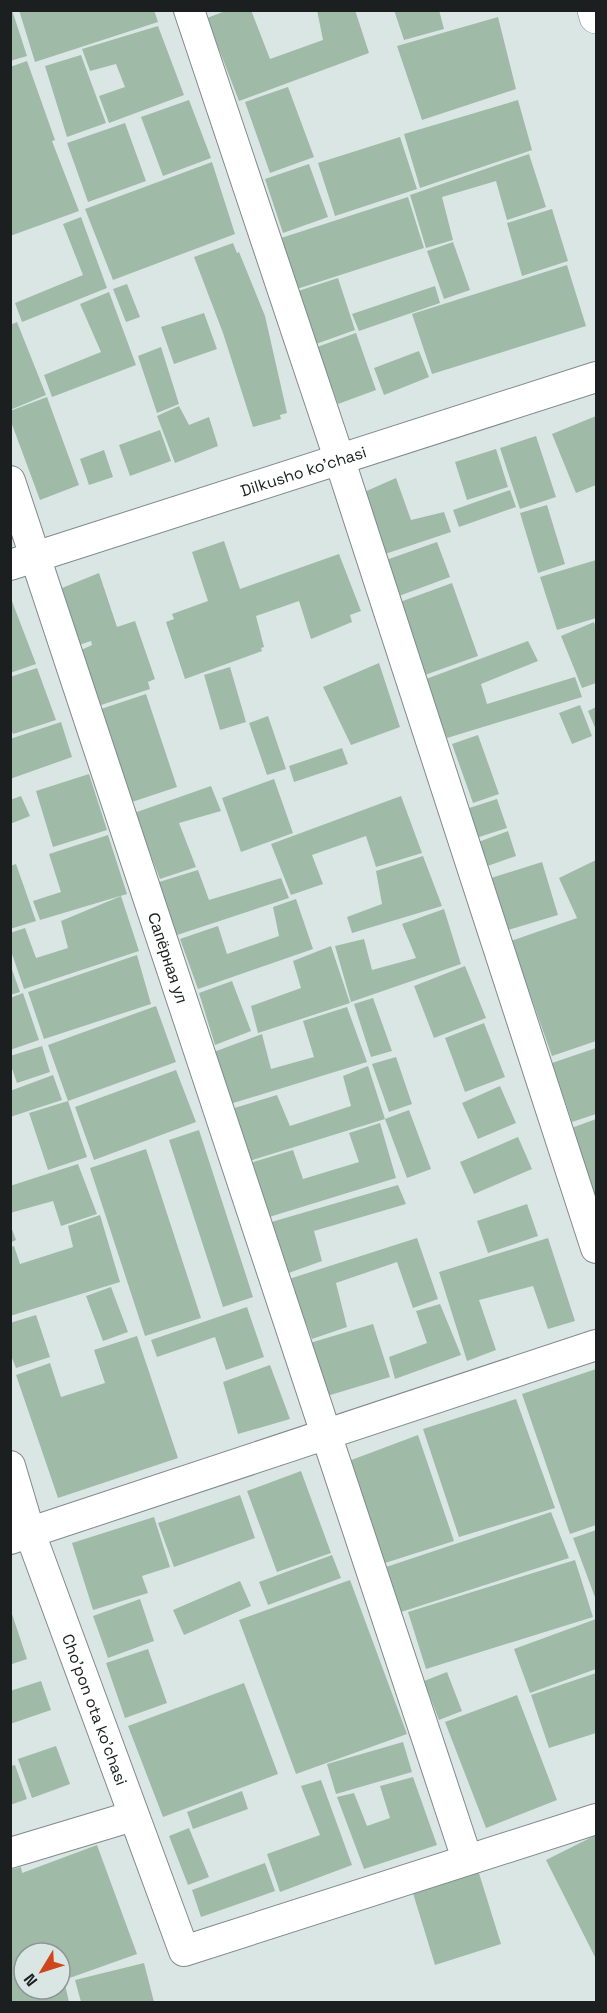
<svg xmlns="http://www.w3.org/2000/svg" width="607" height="2013" font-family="'Space Grotesk',sans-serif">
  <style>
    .building { fill: #9fbba7; fill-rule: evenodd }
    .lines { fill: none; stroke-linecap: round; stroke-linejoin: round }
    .street-casing { stroke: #808b89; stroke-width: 32 }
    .secondary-casing { stroke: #808b89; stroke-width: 34 }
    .street { stroke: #fff; stroke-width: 30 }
    .secondary { stroke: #fff; stroke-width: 33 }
    .labels { text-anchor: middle; stroke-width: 5; stroke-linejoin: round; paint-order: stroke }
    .street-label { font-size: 16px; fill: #1b1f1f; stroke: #dae6e4 }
  </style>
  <rect width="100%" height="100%" fill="#dae6e4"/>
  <path class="building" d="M10,10h2l15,46 -17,5z
    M19,10h135l4,12 -123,40z
    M228,10h23l19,49 53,-19 -6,-30h38l14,43 -130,48 -32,-83z
    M394,10h45l5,19 -40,11z
    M498,17l18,72 -94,31 -25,-74z
    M158,26l26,69 -75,28 -10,-27 26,-9 -9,-23 -26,7 -8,-22z
    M81,55l25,68 -39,14 -22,-71z
    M27,61l28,79 -3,1 27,70 -69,25v-169z
    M288,87l26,70 -44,16 -25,-71z
    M189,100l22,58 -48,18 -22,-59z
    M518,100l14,50 -112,38 -16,-54z
    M125,123l21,58 -58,21 -21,-59z
    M400,137l17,52 -82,27 -17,-53z
    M529,154l17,53 -39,13 -11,-39 -54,16 11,43 -27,8 -16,-53z
    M212,162l23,72 -122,46 -28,-71z
    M309,164l19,53 -45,16 -18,-54z
    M408,197l16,51 -127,41 -16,-51z
    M552,209l16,52 -46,15 -15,-53z
    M81,217l26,71 -85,34 -7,-19 68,-28 -20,-51z
    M453,242l17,48 -26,9 -17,-48z
    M233,243l4,10 2,-1 26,64 22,97 -7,2 1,4 -28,8 -30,-94 -29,-76z
    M567,265l19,61 -154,48 -20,-60z
    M338,278l17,52 -39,14 -18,-53z
    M127,284l13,33 -14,5 -13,-33z
    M435,286l5,17 -81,28 -7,-17z
    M109,292l27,73 -84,32 -8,-22 57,-23 -21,-48z
    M204,313l13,36 -43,15 -13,-37z
    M17,322l29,73 -36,15v-85z
    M356,333l20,57 -38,14 -21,-57z
    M161,347l18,57 -22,9 -19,-57z
    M419,351l10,26 -45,18 -10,-27z
    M47,397l32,88 -39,15 -30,-81v-8z
    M179,406l10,19 20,-8 9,29 -43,17 -18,-47z
    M596,416v69l-20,8 -24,-59z
    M160,430l11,31 -41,15 -11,-31z
    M536,436l20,61 -36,12 -20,-61z
    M496,449l12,38 -41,13 -12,-38z
    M104,450l9,27 -24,8 -9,-26z
    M396,478l15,42 33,-8 7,20 -66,22 -23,-61z
    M510,490l6,17 -57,20 -6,-17z
    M547,505l18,59 -27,9 -18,-60z
    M224,541l16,48 99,-35 22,57 -11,4 2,7 -41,17 -12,-38 -43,15 8,31 -3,1 1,3 -77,28 -19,-57 8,-3 -2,-5 36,-13 -16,-49z
    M437,542l13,35 -51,19 -13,-36z
    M596,560v58l-39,12 -17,-53z
    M99,573l18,54 18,-6 20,58 -7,3 2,7 -52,17 -17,-56 11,-5 -1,-4 -12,4 -17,-57z
    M452,583l26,73 -53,19 -25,-73z
    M10,596l26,68 -26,9z
    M594,622l2,7v54l-14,5 -21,-52z
    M528,641l10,20 -57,23 6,20 88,-27 7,20 -135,41 -21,-59z
    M379,663l21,64 -49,18 -28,-58z
    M230,667l16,55 -26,8 -16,-55z
    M37,668l19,52 -43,14 -3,-7v-50z
    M146,694l31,93 -45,15 -31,-93z
    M580,705l12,31 -20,8 -13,-31z
    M596,707v23l-8,-19z
    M268,716l18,53 -19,6 -18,-52z
    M61,722l11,35 -62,22v-40z
    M478,735l21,59 -26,9 -21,-59z
    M342,748l6,16 -54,18 -5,-16z
    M89,774l18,56 -54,17 -17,-56z
    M274,779l19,54 -52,19 -19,-54z
    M211,786l10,25 -42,12 17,44 -36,12 -26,-66z
    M21,796l9,20 -20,8v-24z
    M401,796l21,57 -46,14 -10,-31 -54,19 11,29 -32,11 -20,-51z
    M497,799l10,29 -34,11 -10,-29z
    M508,831l8,25 -34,12 -9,-24z
    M108,835l19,59 -87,26 -7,-19 28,-9 -12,-38z
    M423,856l19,50 -90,27 -5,-16 35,-13 -6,-33z
    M596,860v181l-44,15 -41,-115 66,-23 -18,-40z
    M542,862l16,53 -50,15 -17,-52z
    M16,864l20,57 -26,8v-63z
    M198,870l11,30 72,-22 8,20 -112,37 -18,-53z
    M121,896l18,55 -115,38 -14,-41v-15l15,-5 11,30 32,-10 -7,-27z
    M296,899l17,50 -115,40 -18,-50 38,-13 9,28 52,-18 -6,-29z
    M444,909l17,55 -110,38 -16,-56 29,-7 8,31 44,-12 -14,-34z
    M331,946l19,57 -92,30 -7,-27 50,-18 -8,-27z
    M137,955l14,49 -107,35 -16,-47z
    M10,964l10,28 -10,3z
    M465,966l21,52 -52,20 -20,-52z
    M232,981l19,50 -36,14 -16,-52z
    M23,993l16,47 -29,10v-52z
    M373,998l19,53 -21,6 -17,-53z
    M156,1006l20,56 -108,39 -20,-56z
    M347,1007l20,55 -137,42 -19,-51 51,-19 9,35 43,-12 -11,-36z
    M484,1023l21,54 -40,15 -20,-54z
    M42,1046l8,26 -33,11 -7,-20v-7z
    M596,1048v66l-24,8 -20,-59z
    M396,1057l16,47 -23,8 -17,-48z
    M368,1066l17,53 24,-9 22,59 -24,9 -22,-59 -139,43 -15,-53 46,-14 13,31 61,-20 -8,-30z
    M176,1070l20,52 -102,38 -19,-53z
    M53,1075l9,25 -52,17v-26z
    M500,1086l16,37 -38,16 -16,-36z
    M68,1101l19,56 -39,13 -19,-57z
    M596,1119v98l-30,-87z
    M380,1123l16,55 -130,40 -19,-54 46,-14 10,29 56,-17 -10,-29z
    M199,1130l54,167 -30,10 -54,-167z
    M518,1137l14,32 -58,25 -14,-32z
    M146,1149l55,169 -56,18 -55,-168z
    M78,1164l19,50 -36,12 -8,-25 -43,12v-27z
    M398,1185l8,19 -92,27 8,30 -39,14 -15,-52z
    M527,1204l11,32 -50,17 -11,-32z
    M100,1215l20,67 -110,34v-69l4,-1 6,18 53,-17 -5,-21z
    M10,1224l6,16 -6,3z
    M417,1238l21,61 -25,9 -16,-46 -61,21 11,44 -35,12 -23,-60z
    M548,1238l27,83 -27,8 -15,-43 -54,14 17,50 -29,11 -28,-89z
    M111,1287l17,45 -25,9 -17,-45z
    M440,1304l21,51 -66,24 -6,-22 38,-14 -11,-32z
    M247,1307l17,50 -38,13 -11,-33 -58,20 -6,-17z
    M36,1315l14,42 -34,11 -6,-15v-30z
    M373,1324l17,53 -63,19 -17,-53z
    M137,1336l41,122 -120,40 -42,-123 34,-12 11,34 44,-14 -11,-33z
    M270,1365l20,54 -52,15 -15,-52z
    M596,1369v156l-26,9 -48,-140z
    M516,1399l39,109 -96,29 -36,-108z
    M418,1435l36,106 -69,22 -39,-101z
    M301,1471l30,82 -54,19 -30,-81z
    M240,1495l15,43 -81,29 -16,-44z
    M551,1512l18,46 -168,54 -15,-45z
    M154,1517l16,50 -28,9 6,17 -55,17 -21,-67z
    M596,1530v70l-23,-62z
    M332,1555l9,23 -73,27 -9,-23z
    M575,1560l18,57 -167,52 -18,-57z
    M350,1580l57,154 -111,40 -57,-154z
    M240,1581l11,25 -67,29 -11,-25z
    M140,1599l14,42 -46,17 -15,-42z
    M11,1611l16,48 -15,5 -2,-3z
    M596,1619v50l-66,24 -16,-44z
    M148,1649l19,54 -42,15 -19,-55z
    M447,1672l15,39 -23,9 -15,-39z
    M596,1673v60l-47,15 -18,-53z
    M41,1681l10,29 -41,14v-33z
    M244,1683l34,91 -115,43 -35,-91z
    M517,1695l40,105 -71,28 -41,-106z
    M403,1742l9,30 -76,22 -9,-30z
    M56,1746l14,38 -38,14 -14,-39z
    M15,1765l12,34 -17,6v-39z
    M413,1777l24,68 -73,24 -27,-72 17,-4 13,33 23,-8 -10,-32z
    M321,1780l31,85 -72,27 -13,-38 53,-19 -19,-49z
    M242,1791l6,18 -55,20 -6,-17z
    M189,1828l20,49 -21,8 -19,-49z
    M596,1835v124l-50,-99z
    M97,1845l40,109 -73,26 5,22h-59v-132l11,-3 1,6zM24,1953h36v36h-36z
    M265,1863l10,28 -74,26 -9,-27z
    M478,1870l23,74 -66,21 -23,-75z
    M144,1963l10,39h-73l-6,-22z"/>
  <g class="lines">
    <g class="street-casing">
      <g id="street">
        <path d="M189,10l151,451 256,787"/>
        <path id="s1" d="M10,481l457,1378"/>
        <path id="s2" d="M10,565l586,-188"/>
        <path id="s3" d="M10,1466l20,67 154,418 412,-132"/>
        <path d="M10,1539l586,-194"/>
        <path d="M10,1853l123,-37"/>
      </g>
    </g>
    <g class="secondary-casing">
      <path id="secondary" d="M594,10l2,7"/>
    </g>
    <use href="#street" class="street"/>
    <use href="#secondary" class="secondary"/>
  </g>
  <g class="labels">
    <g class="street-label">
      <text dy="6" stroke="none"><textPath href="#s2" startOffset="308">Dilkusho ko'chasi</textPath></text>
      <text dy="6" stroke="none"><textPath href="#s1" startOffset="502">Сапёрная ул</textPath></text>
      <text dy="6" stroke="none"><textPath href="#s3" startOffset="258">Cho'pon ota ko'chasi</textPath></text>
    </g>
  </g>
  <rect width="607" height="2013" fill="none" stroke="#1b1f1f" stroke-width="24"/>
  <g transform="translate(42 1971) rotate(232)"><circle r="28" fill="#dae6e4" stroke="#8e9695" stroke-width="1.5"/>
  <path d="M0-4.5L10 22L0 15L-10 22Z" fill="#cf461d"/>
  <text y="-9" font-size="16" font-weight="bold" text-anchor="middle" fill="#1b1f1f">N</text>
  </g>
</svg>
